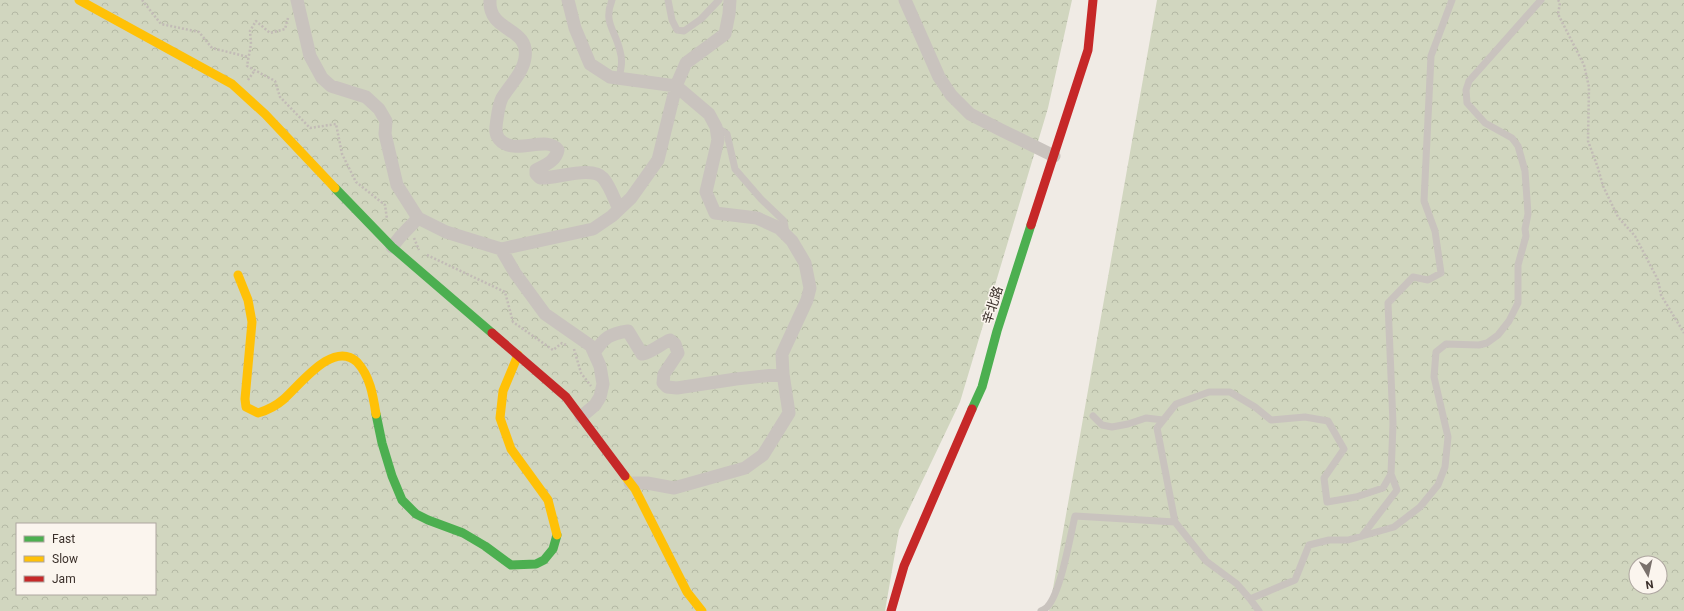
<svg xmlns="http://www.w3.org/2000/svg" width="1684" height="611" font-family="Roboto,'Noto Sans SC',sans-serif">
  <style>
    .forest { fill: url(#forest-crowns); fill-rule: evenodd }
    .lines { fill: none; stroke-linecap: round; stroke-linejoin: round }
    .path { stroke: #c2bbb6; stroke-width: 2.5; stroke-dasharray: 2 2; stroke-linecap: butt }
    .lane { stroke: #c9c3be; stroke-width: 7 }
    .street { stroke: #c9c3be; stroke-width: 13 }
    .fast { stroke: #4caf50; stroke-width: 9 }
    .slow { stroke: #ffc107; stroke-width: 9 }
    .jam { stroke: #c62828; stroke-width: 9 }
    .labels { text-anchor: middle; stroke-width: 3; stroke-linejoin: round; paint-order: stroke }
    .street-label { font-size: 13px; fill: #3b302b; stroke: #fbf5ee }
  </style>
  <defs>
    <pattern id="forest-crowns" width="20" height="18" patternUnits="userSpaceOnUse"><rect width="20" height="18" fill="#d1d6bf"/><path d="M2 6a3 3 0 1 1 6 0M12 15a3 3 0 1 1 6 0" fill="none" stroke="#b4b8a4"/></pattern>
  </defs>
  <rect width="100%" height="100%" fill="#f0ebe5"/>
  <path class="forest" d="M0,0h1072l-24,108 -88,294 -61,128 -14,81h-885zM17,524h138v70h-138z
    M1157,0h527v611h-635zM1636,563h24v24h-24z"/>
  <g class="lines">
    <path class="path" d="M142,0l19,24 38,8 13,16 36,9
      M1558,0l2,3 -2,11 26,51 5,22 -1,54 10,27 5,18 15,31 17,19 23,44 3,15 23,38
      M288,18l-3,11 -15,4 -14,-12 -6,10 1,13 -4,22 28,15 5,16 30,31 26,-4 6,30 14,28 29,23 2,14
      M248,80l7,-10
      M414,238l5,12
      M427,255l78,37 8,30 40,28 9,-7 4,2
      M574,349l7,24 10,13"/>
    <path class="lane" d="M612,0c-9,23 3,29 8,51 3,10 1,18 -1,27
      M668,0l4,20 5,10 7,1 17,-12 18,-19
      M716,127l11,7 8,35 26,30 23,22 2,12
      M1093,416l9,9 10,2 16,-3 18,-6 17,2
      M1391,474l-8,14 -27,9 -29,5 -3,-24 20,-29 -16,-28 -23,-4 -34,3 -16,-13 -25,-15h-21l-33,12 -19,24 18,94 31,39 31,23 13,15 45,-19 14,-35 20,-5h19l46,-13 26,-20 18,-22 7,-18 3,-30 -14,-60 2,-25 10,-8 33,1 8,-2 11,-8 11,-14 9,-18v-38l8,-29 -1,-7 3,-15 -3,-43 -7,-25 -6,-8 -27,-15 -18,-20 -1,-13 3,-9 72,-81
      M1362,536l35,-46 -6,-16 2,-50 -5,-121 25,-26 15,3 13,-7 -6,-42 -11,-30 7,-145 21,-56
      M1250,599l9,12
      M1041,611c2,-1 6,-3 7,-5 13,-15 22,-69 27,-90l100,6"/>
    <path class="street" d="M297,0l13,56 12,22 9,8 35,11 13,12 7,12 -1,13 12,51 21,33 28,14 55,17 92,-20 19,-13 19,-18 27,-38 18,-74 10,-23 39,-29 4,-20 1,-14
      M490,0c-2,33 40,26 35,58 -2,15 -16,28 -23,40 -3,6 -4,14 -5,21 -1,7 -3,14 2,20 15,18 48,-5 59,11 -2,11 -13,15 -22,20v4l4,4c16,1 52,-13 63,0 7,8 11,21 16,31
      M568,0l7,28 15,36 20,13 66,9 33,28 7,13 2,13 -12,52 9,21 42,5 22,10 13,13 13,22 5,25 -3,12 -25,54 1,20 6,39 -26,42 -18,13 -71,20 -27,-5h-17
      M905,0l34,77 12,18 19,19 31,16 53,26
      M392,247l8,-10 18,-19
      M501,249l14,24 30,41 46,32 9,20 3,18 -3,13 -5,8 -14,12
      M594,353c11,-16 15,-19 34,-22l14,23c11,-2 18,-10 28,-14l5,4 3,9 -14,21 -1,9 4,4 10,1 59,-9 47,-5"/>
    <path class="fast" d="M335,188l57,59 100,86
      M972,409l10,-22 15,-56 34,-106
      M376,414l6,29 10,33 10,24 14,14 12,6 35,13 22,13 26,19 25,-1 8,-4 9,-11 4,-14"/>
    <path class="slow" d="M79,0l153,84 33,30 70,74
      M238,275l10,25 4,22 -7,77 1,8 12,6c10,-3 18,-7 26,-14 17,-15 49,-59 73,-37 13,14 16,33 19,52
      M518,355l-15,36 -3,27 11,31 37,51 9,35
      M625,476l10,13 52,103 15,19"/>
    <path class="jam" d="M1031,225l57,-175 5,-50
      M492,333l74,64 59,79
      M891,611l13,-45 68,-157"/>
  </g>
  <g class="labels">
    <g class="street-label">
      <text transform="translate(992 305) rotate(-72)" y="5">辛北路</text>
    </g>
  </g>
  <rect x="16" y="523" width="140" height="72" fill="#fbf5ee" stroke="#aea6a0"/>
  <rect x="24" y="536" width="20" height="6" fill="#4caf50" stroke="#aea6a0"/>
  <text x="52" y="543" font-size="12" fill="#3b302b">Fast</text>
  <rect x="24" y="556" width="20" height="6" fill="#ffc107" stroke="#aea6a0"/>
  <text x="52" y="563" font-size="12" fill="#3b302b">Slow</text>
  <rect x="24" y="576" width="20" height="6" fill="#c62828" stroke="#aea6a0"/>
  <text x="52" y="583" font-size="12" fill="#3b302b">Jam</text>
  <g transform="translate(1648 575) rotate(171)"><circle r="19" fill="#fbf5ee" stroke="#aea6a0"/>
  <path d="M0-3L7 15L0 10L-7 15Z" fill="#7a716c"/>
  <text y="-6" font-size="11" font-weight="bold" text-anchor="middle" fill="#3b302b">N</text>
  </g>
</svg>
